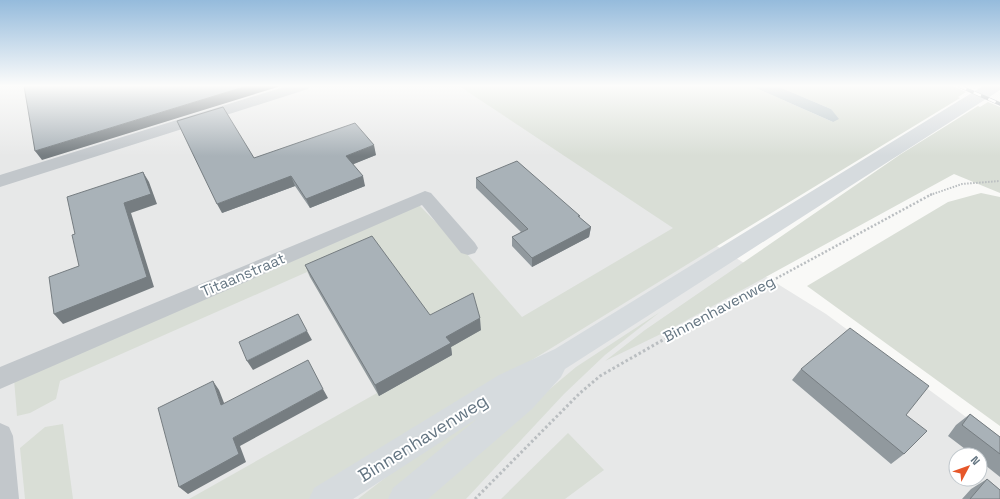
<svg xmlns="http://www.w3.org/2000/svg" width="1000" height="499" font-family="'Space Grotesk',sans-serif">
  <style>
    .built { fill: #e7e8e8; fill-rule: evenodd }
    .green { fill: #d9ded6 }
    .water { fill: #bac6ca }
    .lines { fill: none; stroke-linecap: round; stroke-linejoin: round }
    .path-far2 { stroke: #babec1; stroke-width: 2; stroke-dasharray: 1.5 1.5; stroke-linecap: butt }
    .path-far1 { stroke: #babec1; stroke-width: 2.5; stroke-dasharray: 2 2; stroke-linecap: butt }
    .path { stroke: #babec1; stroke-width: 3; stroke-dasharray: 2.5 2.5; stroke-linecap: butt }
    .minor { fill: #c2c7cb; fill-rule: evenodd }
    .secondary { fill: #d6dbde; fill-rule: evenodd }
    .rail-casing { stroke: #a1a9af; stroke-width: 3.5 }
    .rail { stroke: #fff; stroke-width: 2.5; stroke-dasharray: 8; stroke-linecap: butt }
    .wall { fill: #91999e }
    .shaded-wall { fill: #767d81 }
    .building { fill: #a9b2b8; stroke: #767d81 }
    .labels { text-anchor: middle; stroke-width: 4; stroke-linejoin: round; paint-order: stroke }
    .street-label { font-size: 15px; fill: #647582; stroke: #fff }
    .near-street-label { font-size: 18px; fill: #647582; stroke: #fff }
  </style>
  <rect width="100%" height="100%" fill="#f9f9f7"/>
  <path class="built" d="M0,86h460l366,228 174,128v57h-1000zM956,455h24v24h-24z"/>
  <path class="green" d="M459,86h292l82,36 -2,-13 -54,-23h176l13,6 -8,5 2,1 -251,153 -338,208 -61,40h-121l188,-106 -70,-121 -247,109 -4,18 -26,14 -13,3 -3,-37 405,-174 47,48 56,64 151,-89z
    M988,102l12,5v86l-46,-19 -289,158 -60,29 40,-31 256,-176 77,-48 2,1z
    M981,193l19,4v229l-193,-140 141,-84z
    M660,312l-55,43 -41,39 -98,105h-47l157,-132z
    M508,393l-116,106h-34l37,-29z
    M63,424l10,75h-48l-5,-51 25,-21z
    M568,433l36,37 -39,29h-64z"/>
  <path class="water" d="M751,86h26l54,23 8,10 -6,3z"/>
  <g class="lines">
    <path class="path-far2" d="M930,195l32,-11 38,-3"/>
    <path class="path-far1" d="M681,330l251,-136"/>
    <path class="path" d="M475,499l105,-106 20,-17 82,-47"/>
    <path class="minor" d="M287,86h23l-2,3 -308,98v-12z
      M425,191l6,2 44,50 3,5 -3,5 -7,2 -7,-2 -39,-48 -422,184v-22z
      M0,423l9,4 4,9 6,63h-19z"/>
    <path class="secondary" d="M983,86h17v4l-435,279 -4,8 -29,32 -104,90h-40l5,-11 85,-70 -125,81h-44l5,-11 185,-113 56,-26z"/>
    <g class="rail-casing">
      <path id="rail" d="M959,86l41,18"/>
    </g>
    <use href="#rail" class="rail"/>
  </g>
  <path class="wall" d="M376,155l-23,9 12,22 -55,22 -15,-22 -73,27 32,-55z
    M476,178l104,38 -1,1 12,10 -2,10 -57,30 -20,-21v-9l9,-5 -45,-44z
    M305,265l125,50 51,15 -30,17 1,8 -73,41 -69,-119z
    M801,369l105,46 -2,39 -13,10 -99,-84z
    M970,414l30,23v40l-20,-16v-6h-7l-25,-19 8,-11z
    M987,479l12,10h1v10h-38l9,-10z"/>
  <path class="shaded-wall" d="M247,86h34l-239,74 -7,-9z
    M374,145l2,10 -27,11 -3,-10z
    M143,172l6,10 8,22 -26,9 23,74 -91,37 -9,-10 70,-111z
    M291,176l4,10 -73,27 -5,-9z
    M363,176l2,10 -55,22 -4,-9z
    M591,227l-2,10 -57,30v-9z
    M480,318l1,12 -30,17 1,8 -73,41 -4,-11 71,-48z
    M307,331l5,9 -59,30 -6,-9z
    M213,381l6,9 9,23 -7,-8z
    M323,389l5,9 -88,48 6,16 -58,32 -9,-7 54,-49z"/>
  <path class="building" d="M24,86h223l-212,65z
    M223,107l31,51 101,-35 19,22 -28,11 17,20 -57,23 -15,-23 -74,28 -40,-83z
    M517,161l63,55h-2l13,11 -59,31 -20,-21 16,-8 -52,-51z
    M143,172l8,22 -27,9 23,74 -93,37 -5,-37 30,-11 -7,-31 3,-1 -8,-37z
    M372,236l58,79 43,-22 7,25 -34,19 5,6 -76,42 -70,-120z
    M298,314l9,17 -60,30 -8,-19z
    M850,328l79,58 -23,29 21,16 -23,23 -103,-85z
    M308,360l15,29 -90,49 6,16 -60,33 -21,-79 55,-27 8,24z
    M970,414l30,23v17l-38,-29z
    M987,479l13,11v9h-30z"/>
  <linearGradient id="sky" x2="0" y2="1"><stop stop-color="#95bbdc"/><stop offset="0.55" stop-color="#fcfcfb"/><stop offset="1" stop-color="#fcfcfb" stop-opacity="0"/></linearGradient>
  <rect width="1000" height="156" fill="url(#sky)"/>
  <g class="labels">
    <g class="street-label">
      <text transform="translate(243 275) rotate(-23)" y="5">Titaanstraat</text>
      <text transform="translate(719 309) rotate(-28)" y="5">Binnenhavenweg</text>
    </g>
    <g class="near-street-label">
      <text transform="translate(423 438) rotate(-32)" y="6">Binnenhavenweg</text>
    </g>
  </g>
  <g transform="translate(968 467) rotate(49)"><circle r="19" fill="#ffffff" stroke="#c1c8cd"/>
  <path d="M0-3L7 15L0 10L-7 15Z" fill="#e6572a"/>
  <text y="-6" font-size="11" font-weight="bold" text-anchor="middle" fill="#647582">N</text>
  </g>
</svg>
